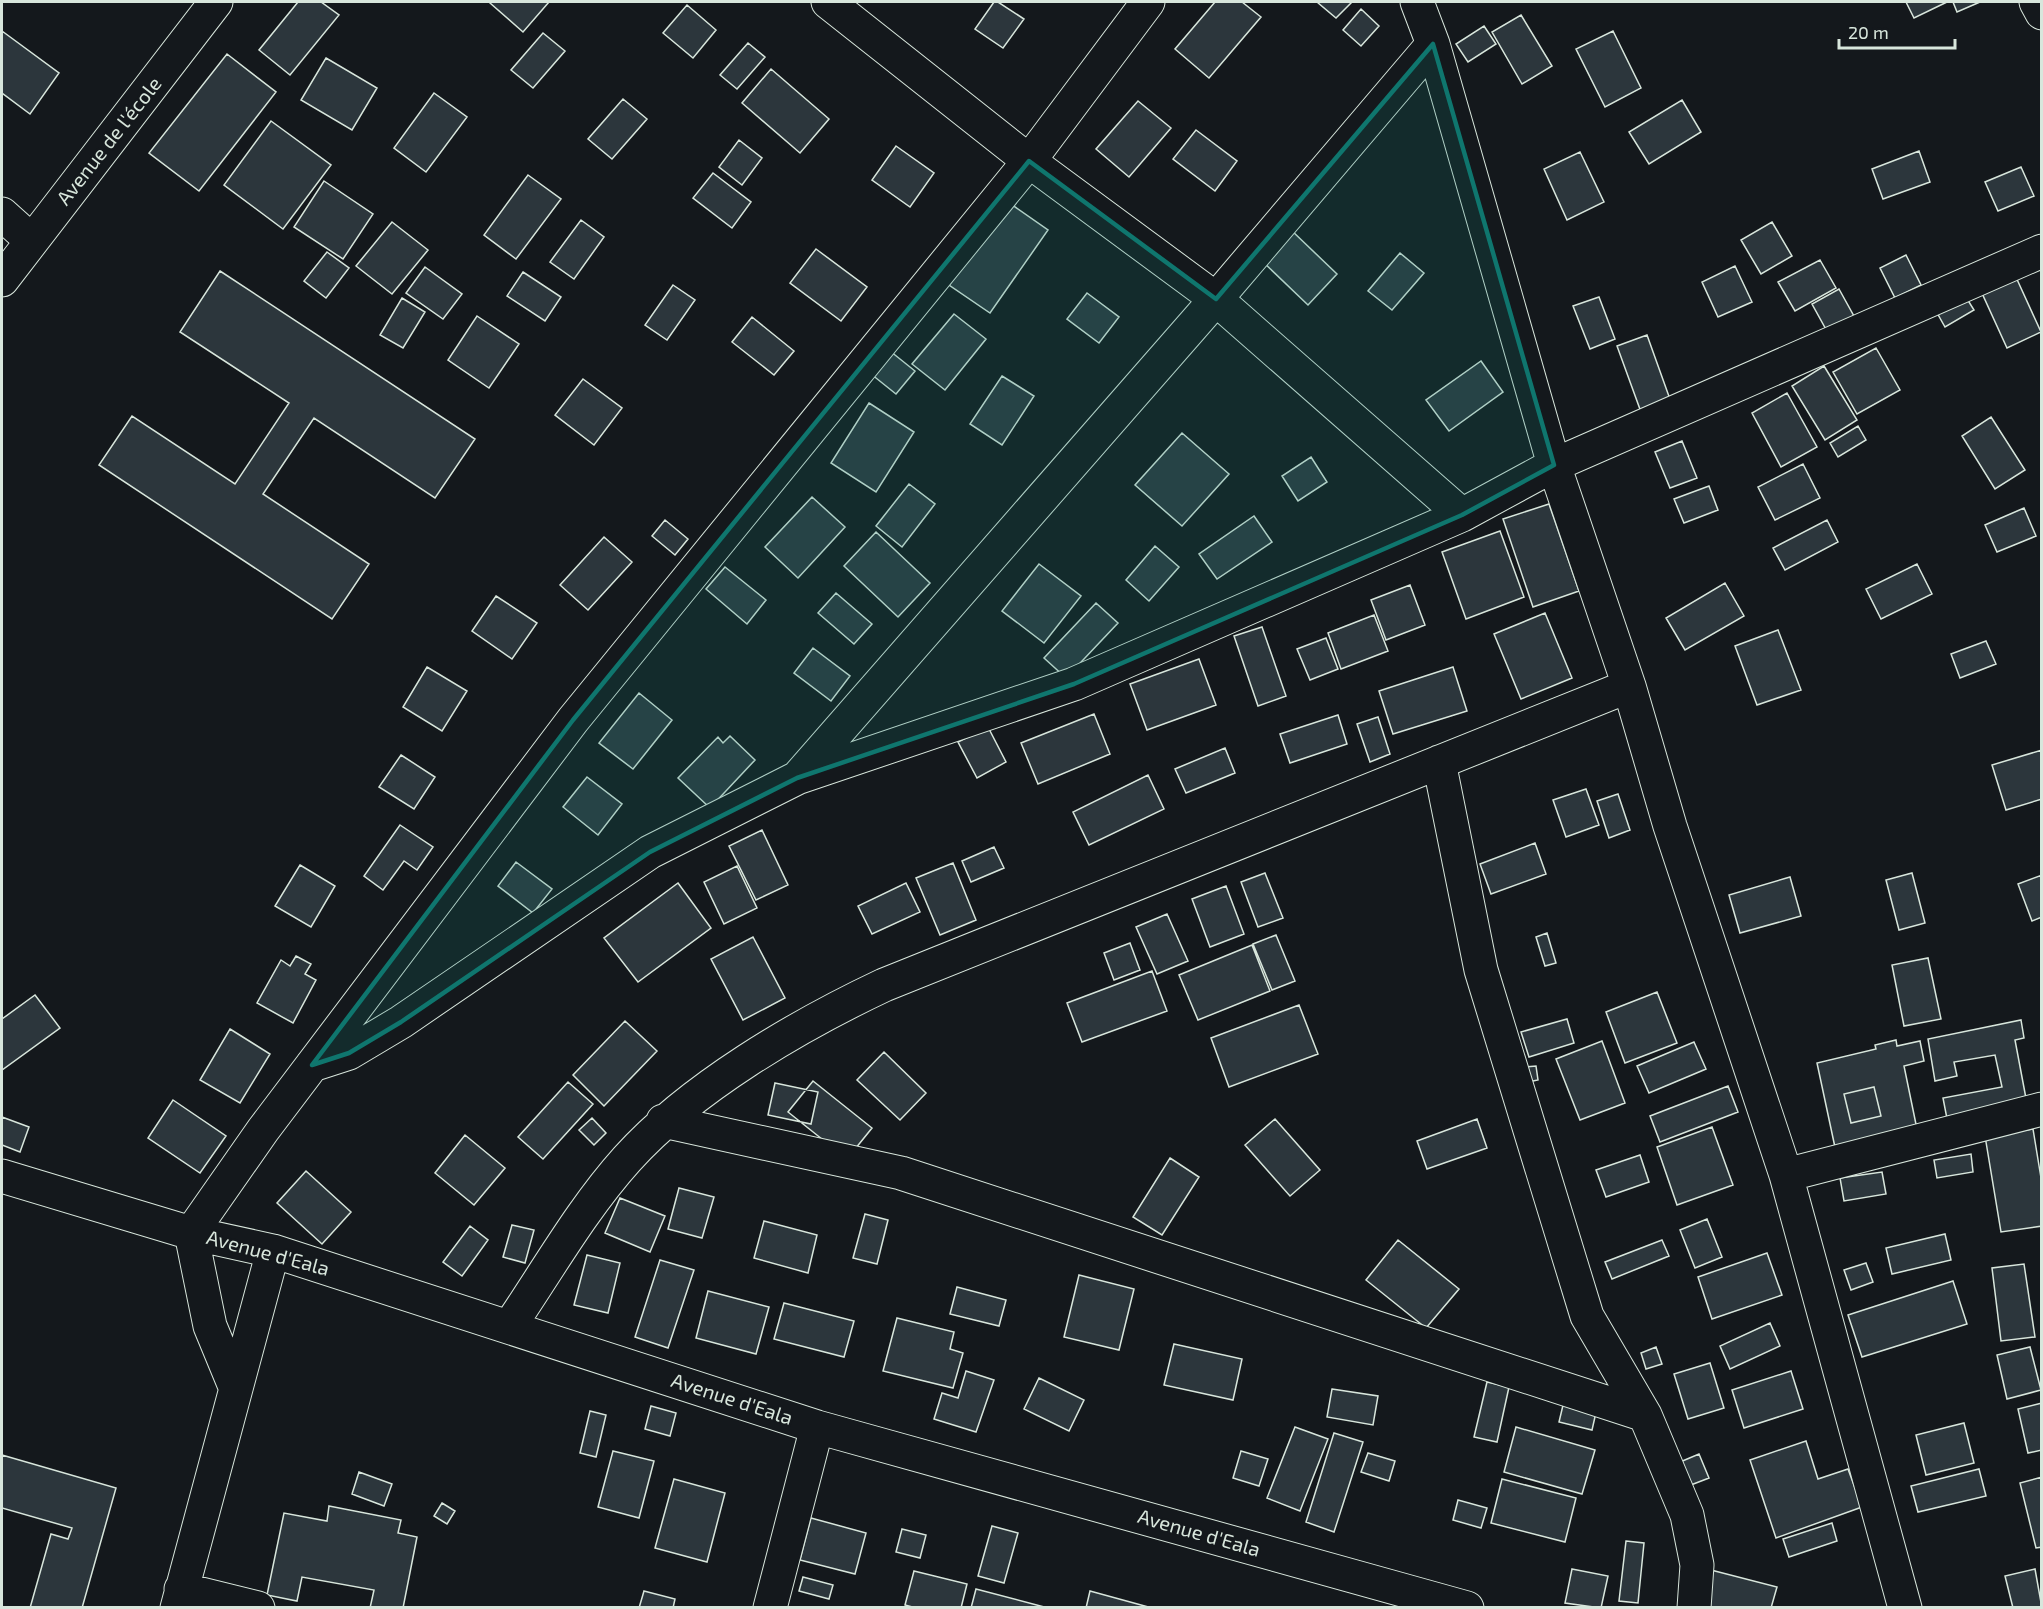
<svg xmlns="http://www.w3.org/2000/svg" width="2043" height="1609" font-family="'Exo 2',sans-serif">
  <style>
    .building { fill: #2c363c; stroke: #d8e6dc; stroke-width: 1.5; fill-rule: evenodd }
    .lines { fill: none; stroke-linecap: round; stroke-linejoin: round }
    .minor-casing { stroke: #d8e6dc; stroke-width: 35 }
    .minor { stroke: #14181c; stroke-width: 33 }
    .marked { fill: #0f766e; fill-opacity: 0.2; stroke: #0f766e; stroke-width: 4.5; stroke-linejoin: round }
    .labels { text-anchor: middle; stroke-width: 4.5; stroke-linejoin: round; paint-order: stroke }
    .street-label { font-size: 20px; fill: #d8e6dc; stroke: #14181c }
  </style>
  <rect width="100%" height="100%" fill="#14181c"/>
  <path class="building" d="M298,2h23l18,13 -49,60 -31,-25z
    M491,2h58l-26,30 -33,-29z
    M994,2h4l26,17 -21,29 -28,-19z
    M1215,2h27l19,15 -52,61 -34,-29z
    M1317,2h35l-16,16z
    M1906,2h41l-33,16z
    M1953,2h27l-23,10z
    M687,5l29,25 -23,28 -30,-25z
    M1361,9l18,17 -18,20 -18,-16z
    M1521,15l31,51 -30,18 -30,-52z
    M1484,26l12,18 -28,18 -12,-18z
    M2,31l57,42 -29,41 -28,-21z
    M1613,31l28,57 -36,19 -29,-58z
    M543,33l22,18 -32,37 -22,-18z
    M748,43l17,14 -28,32 -17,-14z
    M227,54l49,38 -77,99 -50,-38z
    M326,58l51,30 -25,42 -51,-30z
    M771,69l58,50 -29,34 -58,-50z
    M434,93l33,24 -41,55 -32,-24z
    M623,99l24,20 -35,40 -24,-20z
    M1682,100l19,32 -52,32 -20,-32z
    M1138,101l33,27 -42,49 -33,-28z
    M271,121l60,44 -48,64 -59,-44z
    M1196,130l41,31 -22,30 -42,-32z
    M739,140l23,18 -20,27 -23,-18z
    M896,146l38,27 -24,34 -38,-27z
    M1919,151l11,31 -47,17 -11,-30z
    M1580,152l24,50 -37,18 -23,-51z
    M2021,167l13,29 -36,15 -13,-29z
    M713,173l38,29 -19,26 -39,-30z
    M528,175l33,24 -45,60 -32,-24z
    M324,181l49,33 -30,45 -49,-32z
    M1008,202l40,28 -58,83 -41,-28z
    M581,220l23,17 -30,42 -24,-17z
    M392,222l36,28 -36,44 -36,-28z
    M1772,222l20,34 -31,18 -20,-34z
    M1290,229l47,45 -29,31 -47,-45z
    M816,249l51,38 -26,34 -51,-38z
    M327,252l22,16 -23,30 -22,-17z
    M1400,253l24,20 -32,37 -24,-19z
    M1906,255l15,30 -26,13 -15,-30z
    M1820,260l16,28 -41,23 -17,-29z
    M1735,266l17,36 -34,15 -16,-35z
    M425,267l37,27 -19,25 -37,-26z
    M220,271l255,168 -40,59 -121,-80 -51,76 106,70 -37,55 -233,-154 33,-49 103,68 54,-81 -109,-71z
    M523,272l38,25 -16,24 -38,-25z
    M2015,275l26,57 -34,16 -26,-57z
    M673,285l22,15 -28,40 -22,-15z
    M1839,289l16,29 -27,15 -16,-29z
    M1087,293l32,24 -20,26 -32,-24z
    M1964,294l10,16 -29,17 -9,-16z
    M1599,297l16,42 -25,10 -17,-43z
    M402,298l23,14 -22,36 -23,-13z
    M954,314l32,25 -41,51 -33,-26z
    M477,316l42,28 -30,44 -41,-28z
    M752,317l42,34 -20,24 -42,-33z
    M1647,335l24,67 -30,10 -24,-66z
    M1876,348l24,42 -43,24 -24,-42z
    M890,351l25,20 -19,23 -25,-20z
    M1481,361l22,31 -54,39 -23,-31z
    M1824,366l33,54 -32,20 -33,-54z
    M1002,376l32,20 -32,49 -32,-21z
    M583,379l39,29 -28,37 -39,-30z
    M1787,393l30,54 -36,20 -29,-54z
    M869,403l45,29 -38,60 -45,-29z
    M1991,417l34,53 -30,19 -33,-53z
    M1858,426l8,14 -28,17 -8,-14z
    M1182,433l47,41 -47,52 -47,-41z
    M1682,441l15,37 -27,10 -15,-36z
    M1311,457l16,25 -29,19 -16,-25z
    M1803,464l17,34 -45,22 -17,-33z
    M909,484l26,20 -33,43 -26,-21z
    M1709,486l9,24 -34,13 -10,-24z
    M812,497l33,30 -47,51 -33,-31z
    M1549,504l30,87 -46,16 -30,-88z
    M2024,508l12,28 -39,16 -12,-27z
    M1254,516l18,26 -55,37 -18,-25z
    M665,520l23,19 -13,16 -23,-19z
    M1827,520l11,22 -53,28 -12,-22z
    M1500,531l24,66 -58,22 -24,-67z
    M876,532l54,51 -32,34 -54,-51z
    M604,537l28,25 -44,48 -28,-25z
    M1155,546l24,21 -30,34 -23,-21z
    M1039,564l42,32 -37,47 -42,-32z
    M1917,564l15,30 -51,25 -15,-30z
    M725,567l41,33 -19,24 -41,-35z
    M1725,583l19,33 -59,34 -19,-32z
    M1410,585l15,40 -39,15 -15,-40z
    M836,593l36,31 -18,20 -36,-31z
    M496,596l41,27 -25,36 -40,-28z
    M1096,603l22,20 -52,55 -22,-20z
    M1545,613l27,65 -51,21 -27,-65z
    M1374,615l14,36 -47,18 -13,-36z
    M1262,627l24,69 -28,10 -24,-70z
    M1778,630l23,60 -44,15 -22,-59z
    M1326,638l12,31 -28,11 -13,-31z
    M1986,641l10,23 -36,14 -9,-24z
    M813,648l37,28 -19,25 -37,-28z
    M1199,659l17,46 -69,25 -17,-46z
    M427,667l40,24 -25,40 -39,-24z
    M1453,667l14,44 -74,23 -14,-43z
    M639,693l33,27 -39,49 -34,-26z
    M1094,714l16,40 -72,30 -17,-41z
    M1338,715l9,29 -57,19 -10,-29z
    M1378,717l12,37 -20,8 -13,-38z
    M988,727l18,35 -29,16 -19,-36z
    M730,736l25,24 -45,48 -32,-30 40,-41 5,6z
    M1225,748l10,25 -49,20 -11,-24z
    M2042,750v49l-36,11 -14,-45z
    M401,755l34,22 -21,32 -35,-22z
    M1148,775l16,34 -75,36 -16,-33z
    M587,777l35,27 -24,31 -35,-28z
    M1586,789l13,36 -33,12 -13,-37z
    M1618,794l12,36 -21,8 -12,-37z
    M400,825l33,22 -16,23 -13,-9 -21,29 -19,-14z
    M762,830l26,55 -32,15 -27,-54z
    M1535,843l11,31 -55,20 -11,-30z
    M994,847l10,21 -33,14 -9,-21z
    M516,862l36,27 -19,24 -35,-27z
    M953,863l23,57 -36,15 -24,-57z
    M300,865l35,21 -24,41 -36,-21z
    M737,866l20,42 -33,16 -20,-42z
    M1265,873l18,45 -25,9 -17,-45z
    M1912,873l13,50 -26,7 -13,-50z
    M2042,875v42l-10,4 -14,-37z
    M1790,877l11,39 -61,17 -11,-38z
    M678,883l33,45 -73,54 -34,-44z
    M906,883l14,29 -48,22 -14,-28z
    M1226,886l18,48 -34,13 -18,-48z
    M1167,914l21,47 -31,13 -21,-47z
    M1547,933l9,30 -11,3 -9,-29z
    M1276,935l19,46 -23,9 -19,-46z
    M753,937l32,61 -42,22 -32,-61z
    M1130,943l10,27 -26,10 -10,-27z
    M1252,945l18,46 -72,29 -19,-45z
    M296,956l15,8 -6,10 11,6 -23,43 -36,-20 24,-43 9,6z
    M1928,958l13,61 -37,7 -12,-61z
    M1152,971l15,40 -85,31 -15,-39z
    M1657,992l20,51 -52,20 -19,-51z
    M35,995l25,33 -58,42v-51z
    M1299,1005l19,49 -89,33 -18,-49z
    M1567,1019l7,24 -45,14 -8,-25z
    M2021,1020l3,18 -9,2 13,69 -80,15 -5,-26 59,-11 -7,-32 -41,7 3,14 -22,5 -7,-42z
    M625,1021l32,30 -53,55 -31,-31z
    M230,1029l40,25 -30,49 -40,-23z
    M1896,1040l1,6 23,-5 4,20 -20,5 14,68 -82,18 -19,-89 59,-14 -1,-4zM1874,1087l7,29 -30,7 -7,-29z
    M1602,1041l23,62 -45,17 -24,-61z
    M1694,1042l12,27 -57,24 -12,-27z
    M884,1052l42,41 -26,27 -43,-40z
    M1536,1066l2,14 -10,2 -3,-15z
    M813,1081l59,47 -25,31 -59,-47z
    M568,1082l25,22 -50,55 -25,-22z
    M775,1083l43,9 -7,32 -43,-9z
    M1728,1086l10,26 -78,30 -10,-26z
    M1874,1087l7,29 -30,7 -7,-29z
    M173,1100l53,36 -26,37 -52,-35z
    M2,1117l27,10 -9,25 -18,-7z
    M592,1118l14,15 -12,12 -15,-15z
    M1275,1119l45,51 -30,26 -45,-51z
    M1477,1119l10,29 -60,21 -10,-28z
    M1712,1127l21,58 -56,20 -20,-58z
    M2033,1129l9,55v42l-41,6 -16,-96z
    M465,1135l40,33 -31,37 -39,-32z
    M1971,1154l2,18 -36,6 -3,-18z
    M1640,1155l9,27 -43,15 -10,-27z
    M1170,1158l29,19 -37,58 -29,-18z
    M306,1171l45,41 -29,32 -45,-41z
    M1882,1172l4,22 -42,7 -4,-23z
    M679,1188l35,9 -12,41 -34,-9z
    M620,1198l45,18 -15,36 -45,-19z
    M865,1214l23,6 -11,44 -24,-6z
    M1707,1219l15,38 -27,11 -15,-38z
    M764,1221l53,14 -9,38 -54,-15z
    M512,1225l22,5 -9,33 -22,-6z
    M470,1226l18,14 -26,36 -19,-14z
    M1945,1234l6,26 -59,14 -6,-26z
    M1398,1240l61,49 -33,39 -60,-48z
    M1662,1240l7,16 -57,23 -7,-17z
    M1767,1253l15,42 -70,24 -14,-42z
    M587,1255l33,8 -12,50 -34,-8z
    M660,1260l34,10 -26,78 -33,-11z
    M1866,1263l7,19 -22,8 -7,-20z
    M2024,1264l11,73 -34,4 -9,-73z
    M1079,1275l55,14 -15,61 -55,-13z
    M1953,1281l14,43 -105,33 -14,-42z
    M957,1287l49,13 -7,26 -49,-12z
    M708,1291l61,16 -13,47 -60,-16z
    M784,1303l70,18 -10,36 -70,-18z
    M897,1318l57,14 -4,17 13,4 -10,35 -70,-17z
    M1770,1323l10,23 -50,23 -10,-23z
    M1174,1344l68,15 -9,41 -69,-15z
    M1656,1347l6,17 -16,5 -5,-16z
    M2030,1347l11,43 -34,9 -10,-44z
    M1710,1363l14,45 -36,11 -14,-45z
    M966,1371l28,9 -18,52 -42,-13 8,-26 16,5z
    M1791,1371l12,38 -59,19 -12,-38z
    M1039,1378l45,22 -15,31 -45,-22z
    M1487,1382l22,5 -12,55 -23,-5z
    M1332,1389l46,7 -5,29 -46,-8z
    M1564,1401l33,7 -5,22 -33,-8z
    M2042,1403v47l-14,3 -10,-44z
    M651,1406l25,7 -6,23 -25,-7z
    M590,1411l16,4 -10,42 -16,-4z
    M1964,1423l10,40 -48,12 -10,-40z
    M1295,1427l33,12 -28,72 -33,-13z
    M1516,1427l79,23 -13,44 -78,-22z
    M1334,1433l29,9 -29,90 -28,-10z
    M1806,1441l12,38 30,-10 14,38 -86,31 -26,-78z
    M613,1451l41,10 -15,57 -41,-11z
    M1241,1451l27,8 -9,27 -26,-8z
    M1368,1453l27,8 -6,20 -28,-9z
    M1699,1454l10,24 -26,10 -10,-23z
    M2,1455l114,33 -34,120h-52l21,-74 17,5 4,-11 -70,-20z
    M1979,1469l7,27 -68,16 -7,-26z
    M359,1472l33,12 -8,22 -32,-12z
    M2042,1477v70l-6,1 -16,-65z
    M674,1479l51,14 -18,69 -52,-14z
    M1502,1479l74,19 -11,44 -74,-19z
    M1458,1500l29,8 -6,20 -28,-8z
    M442,1503l13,8 -8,13 -13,-8z
    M329,1506l72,14 -3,13 19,4 -14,71h-33l4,-18 -72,-13 -5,24 -30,-6 17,-82 43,8z
    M811,1518l55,15 -11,41 -55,-14z
    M1832,1523l5,18 -48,16 -6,-18z
    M992,1526l26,7 -14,50 -26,-7z
    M902,1529l24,6 -6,23 -24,-6z
    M1626,1541l18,2 -6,60 -19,-2z
    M1572,1569l36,7 -7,32 -36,-5z
    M2035,1569l7,39h-29l-8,-32z
    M1711,1570l66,17 -6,21h-59l-11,-4z
    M914,1571l53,13 -6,24h-45l-11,-3z
    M803,1577l30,8 -4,14 -30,-8z
    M976,1589l72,19h-77z
    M644,1591l31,8 -2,9h-34z
    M1090,1591l62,17h-66z"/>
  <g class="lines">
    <g class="minor-casing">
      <path id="minor" d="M828,2l201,159 187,138 246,216
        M1417,2l16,42 121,421 75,221 41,140 116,349 119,433
        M2036,2l6,11
        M2,214l30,27
        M2,280l214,-278
        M1439,762l42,208 106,346 58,99 42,100 10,50 -3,43
        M798,777l418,-478 217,-255
        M312,1065l37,-12 52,-31 249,-170 147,-74 277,-94 388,-169 92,-50 488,-214
        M663,1121l238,52 744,242
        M1786,1175l256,-66
        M2,1176l189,57 82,18 544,176 650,181
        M509,1327c38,-56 73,-118 118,-168 64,-71 170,-133 257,-174l745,-299
        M236,1389l-26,-63 -19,-93 72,-103 310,-410 456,-559 119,-159
        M181,1589l77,19
        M177,1608l96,-357
        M770,1608l47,-181"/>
    </g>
    <use href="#minor" class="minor"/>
  </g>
  <path class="marked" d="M1433,44l121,421 -92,50 -388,169 -277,94 -147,74 -249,170 -52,31 -37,12 261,-345 456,-559 187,138z"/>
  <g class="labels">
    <g class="street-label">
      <text transform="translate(109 141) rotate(-52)" y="7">Avenue de l'école</text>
      <text transform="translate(268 1253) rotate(15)" y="7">Avenue d'Eala</text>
      <text transform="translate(732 1399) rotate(18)" y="7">Avenue d'Eala</text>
      <text transform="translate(1199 1533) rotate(16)" y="7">Avenue d'Eala</text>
    </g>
  </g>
  <rect width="2043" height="1609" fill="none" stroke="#d8e6dc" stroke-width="6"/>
  <path d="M1839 39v9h116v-9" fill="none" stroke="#d8e6dc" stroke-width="3"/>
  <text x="1848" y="39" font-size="18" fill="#d8e6dc" stroke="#14181c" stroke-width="4.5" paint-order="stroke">20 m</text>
</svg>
